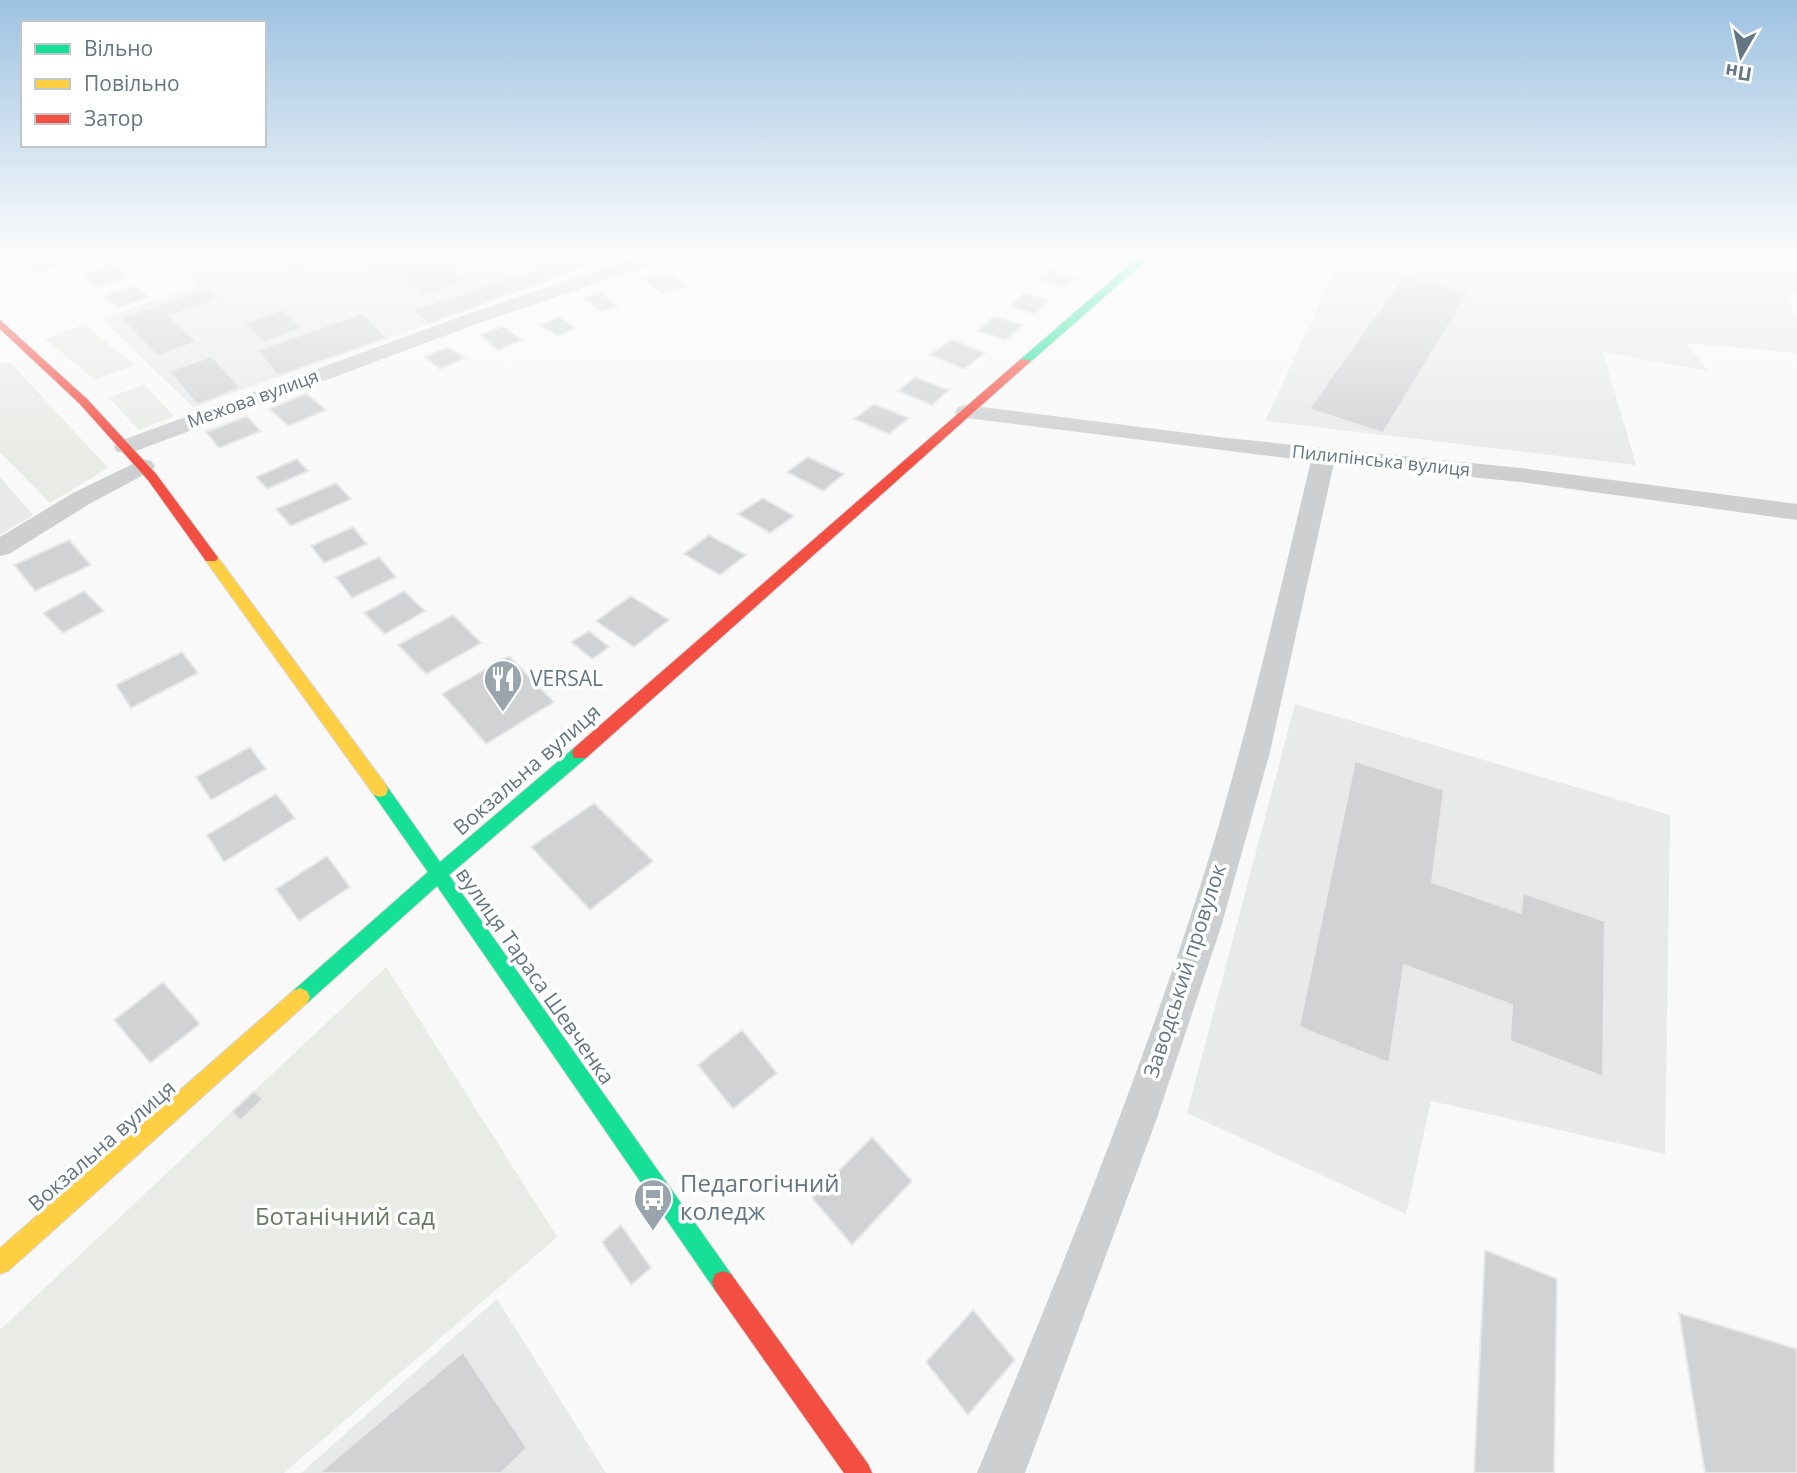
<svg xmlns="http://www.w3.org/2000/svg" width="1797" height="1473" font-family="'Open Sans',sans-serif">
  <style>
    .built { fill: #e8e9e9 }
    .green { fill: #e8ebe6 }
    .building { fill: #d0d2d3; stroke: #e8e8e8; stroke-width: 2 }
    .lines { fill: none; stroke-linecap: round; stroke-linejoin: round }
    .fast-casing { stroke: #d5d6d7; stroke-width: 2 }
    .slow-casing { stroke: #d5d6d7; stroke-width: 2 }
    .jam-casing { stroke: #d5d6d7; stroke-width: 2 }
    .street { fill: #cecfd0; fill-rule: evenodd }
    .fast { fill: #16e098; fill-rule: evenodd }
    .slow { fill: #ffcf43; fill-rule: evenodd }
    .jam { fill: #f24e42; fill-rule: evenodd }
    .labels { text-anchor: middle; stroke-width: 7; stroke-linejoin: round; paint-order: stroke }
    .far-street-label { font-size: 18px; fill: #657683; stroke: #fff }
    .poi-label { font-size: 21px; fill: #657683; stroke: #fff; text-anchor: start }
    .street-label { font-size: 21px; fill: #657683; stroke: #fff }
    .near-poi-label { font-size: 24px; fill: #657683; stroke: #fff; text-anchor: start }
    .near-park-label { font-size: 24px; fill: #687a64; stroke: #fff }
  </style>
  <rect width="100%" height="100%" fill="#f9f9f9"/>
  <path class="built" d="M178,256h442l-427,151 -91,-88 95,-34z
    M1342,256h455v35h-12l12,29v33l-111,-10 22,28 -105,-19 33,113 -371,-44z
    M0,477l33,38 -33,20z
    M1295,704l375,111 -5,339 -234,-53 -25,113 -219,-101z
    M497,1299l109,174h-305z"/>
  <path class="green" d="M84,324l50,41 -39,15 -50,-41z
    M10,362l98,106 -58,35 -50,-51v-88z
    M144,384l30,32 -35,14 -30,-32z
    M386,967l171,270 -273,236h-284v-143z"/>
  <path class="building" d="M23,256h63l2,2 -54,16z
    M288,256h43v9l-44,7z
    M390,256h25l9,6 13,-6 44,2 -25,11 15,8 -43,19 -39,-24 -13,5 -15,-9z
    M569,256h46l-187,68 -15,-14z
    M1068,256h35l-9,11 -29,-8z
    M115,263l14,14 -34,11 -13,-14z
    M1048,268l30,9 -12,11 -30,-9z
    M667,270l19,16 -25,8 -19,-16z
    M1404,275l65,17 -86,141 -74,-24z
    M135,285l13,12 -31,11 -13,-12z
    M207,288l12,11 -49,17 27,26 -40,14 -37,-38z
    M601,292l17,14 -18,6 -16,-14z
    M1024,293l25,7 -14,14 -25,-8z
    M283,309l19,19 -39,15 -19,-20z
    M363,313l24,25 -109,38 -21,-26z
    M994,316l29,9 -17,15 -29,-9z
    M559,317l17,11 -19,8 -17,-11z
    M503,326l19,14 -24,10 -18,-15z
    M951,339l34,14 -21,16 -34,-14z
    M448,347l17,11 -25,11 -16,-12z
    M212,356l29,32 -44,17 -28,-34z
    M915,377l34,13 -17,15 -34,-14z
    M306,393l20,17 -37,16 -20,-17z
    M874,404l35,14 -20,16 -35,-15z
    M247,416l14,15 -42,17 -13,-16z
    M808,457l36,17 -21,17 -36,-19z
    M297,459l11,12 -41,18 -11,-12z
    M336,483l15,16 -60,27 -15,-17z
    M763,498l31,18 -24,17 -32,-19z
    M353,527l14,17 -43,19 -13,-17z
    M709,535l37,20 -26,20 -36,-21z
    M69,540l22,25 -56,26 -21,-26z
    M379,557l17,20 -44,21 -16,-21z
    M84,591l20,20 -41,22 -20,-20z
    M404,591l21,20 -40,23 -21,-21z
    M631,596l38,24 -35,27 -38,-26z
    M453,615l28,28 -55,31 -28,-29z
    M589,631l20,16 -17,12 -21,-17z
    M182,652l16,21 -67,35 -15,-23z
    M509,656l45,46 -68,42 -44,-50z
    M250,747l16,22 -55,31 -15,-23z
    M1355,761l89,29 -12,92 89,31 2,-20 82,28 -2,156 -93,-36 2,-36 -108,-40 -15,98 -90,-36z
    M276,794l19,24 -71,44 -17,-27z
    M594,803l59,58 -63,49 -59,-63z
    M327,856l23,31 -51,34 -23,-32z
    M163,982l37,42 -50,39 -36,-43z
    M742,1030l35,43 -44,36 -35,-44z
    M254,1091l9,8 -23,22 -8,-9z
    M872,1137l40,44 -60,64 -40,-47z
    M621,1225l30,43 -20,17 -29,-43z
    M1485,1250l72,29 -3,194h-80z
    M973,1310l42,50 -47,55 -42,-53z
    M1679,1313l118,36v124h-92z
    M463,1352l64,96 -26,25h-182z"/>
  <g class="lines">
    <g class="fast-casing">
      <path id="fast" d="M1140,256h11l-122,107h-8v-4z
        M580,747l6,1 2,5 -2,5 -137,117 282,399 3,8 -3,8 -8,3 -8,-3 -278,-404 -130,117 -7,3 -7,-3 -3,-6 3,-6 135,-119 -54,-77 -2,-5 2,-5 6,-2 6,2 54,77 134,-114z"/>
    </g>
    <g class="slow-casing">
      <path id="slow" d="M211,553l5,2 170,230 2,5 -2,5 -6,2 -6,-2 -168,-234 -2,-3 2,-3z
        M300,988l7,3 3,6 -3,6 -299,268 -8,3v-26l293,-257z"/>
    </g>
    <g class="jam-casing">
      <path id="jam" d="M0,320l87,79 69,75 60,81 2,3 -2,3h-10l-58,-81 -69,-77 -79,-74z
        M1021,359l10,2 -445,397h-12l-2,-5 2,-5z
        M723,1271l8,3 137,190 4,9h-28l-129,-183 -3,-8 3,-8z"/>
    </g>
    <path class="street" d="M640,256h28l-3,4 -186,63 -346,129h-16l-3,-5 3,-5 348,-127z
      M966,405l261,33 293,30 277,36v16l-277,-38 -186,-19 -64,289 -49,175 -64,191 -132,355h-48c82,-198 164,-398 228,-602 42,-135 73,-273 106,-410l-353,-44 -3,-5 3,-5z
      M143,459l8,2 4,5 -4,5 -60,32 -82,51 -9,2v-19l73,-44z"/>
    <use href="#fast" class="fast"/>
    <use href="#slow" class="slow"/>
    <use href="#jam" class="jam"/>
  </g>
  <linearGradient id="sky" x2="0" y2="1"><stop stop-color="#9dc2e2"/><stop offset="0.55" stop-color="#fcfcfc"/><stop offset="1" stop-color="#fcfcfc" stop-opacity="0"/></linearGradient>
  <rect width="1797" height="463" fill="url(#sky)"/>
  <defs>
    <g id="restaurant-pin" transform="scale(2.0125)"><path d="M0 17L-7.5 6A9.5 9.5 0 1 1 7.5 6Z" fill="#99a4ac" stroke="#fff"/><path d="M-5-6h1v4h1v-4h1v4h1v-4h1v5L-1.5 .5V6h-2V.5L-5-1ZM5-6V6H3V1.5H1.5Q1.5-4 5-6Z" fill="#fff"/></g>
    <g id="bus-pin" transform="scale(2.0125)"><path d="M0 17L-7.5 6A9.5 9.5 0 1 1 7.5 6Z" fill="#99a4ac" stroke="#fff"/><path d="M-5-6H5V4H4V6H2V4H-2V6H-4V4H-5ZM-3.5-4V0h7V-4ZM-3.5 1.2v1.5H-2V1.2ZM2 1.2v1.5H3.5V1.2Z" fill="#fff"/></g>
  </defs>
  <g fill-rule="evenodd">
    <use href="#restaurant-pin" x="503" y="679"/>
    <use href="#bus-pin" x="653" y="1198"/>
  </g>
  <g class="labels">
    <g class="far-street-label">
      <text transform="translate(253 399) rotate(-20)" y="6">Межова вулиця</text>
      <text transform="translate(1381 461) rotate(6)" y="6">Пилипінська вулиця</text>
    </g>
    <g class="poi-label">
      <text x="530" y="686">VERSAL</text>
    </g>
    <g class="street-label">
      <text transform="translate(527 770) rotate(-41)" y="7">Вокзальна вулиця</text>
      <text transform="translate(1185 971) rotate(-72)" y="7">Заводський провулок</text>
      <text transform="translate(535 976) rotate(55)" y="7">вулиця Тараса Шевченка</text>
      <text transform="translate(102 1146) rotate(-41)" y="7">Вокзальна вулиця</text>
    </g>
    <g class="near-poi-label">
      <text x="680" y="1192">Педагогічний<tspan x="680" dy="28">коледж</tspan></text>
    </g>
    <g class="near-park-label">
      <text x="345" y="1225">Ботанічний сад</text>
    </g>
  </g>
  <rect x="21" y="21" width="245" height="126" fill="#ffffff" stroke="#c1c8cd" stroke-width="2"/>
  <rect x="35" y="44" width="35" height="10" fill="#16e098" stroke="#c1c8cd" stroke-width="2"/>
  <text x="84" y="56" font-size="21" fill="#657683">Вільно</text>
  <rect x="35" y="79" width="35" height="10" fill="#ffcf43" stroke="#c1c8cd" stroke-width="2"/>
  <text x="84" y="91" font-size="21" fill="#657683">Повільно</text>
  <rect x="35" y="114" width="35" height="10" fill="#f24e42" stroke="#c1c8cd" stroke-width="2"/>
  <text x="84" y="126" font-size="21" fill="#657683">Затор</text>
  <g transform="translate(1741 56) rotate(189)" stroke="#ffffff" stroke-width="5" paint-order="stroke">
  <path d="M0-5L12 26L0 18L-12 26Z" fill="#657683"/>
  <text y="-10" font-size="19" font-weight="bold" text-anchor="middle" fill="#657683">Пн</text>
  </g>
</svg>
